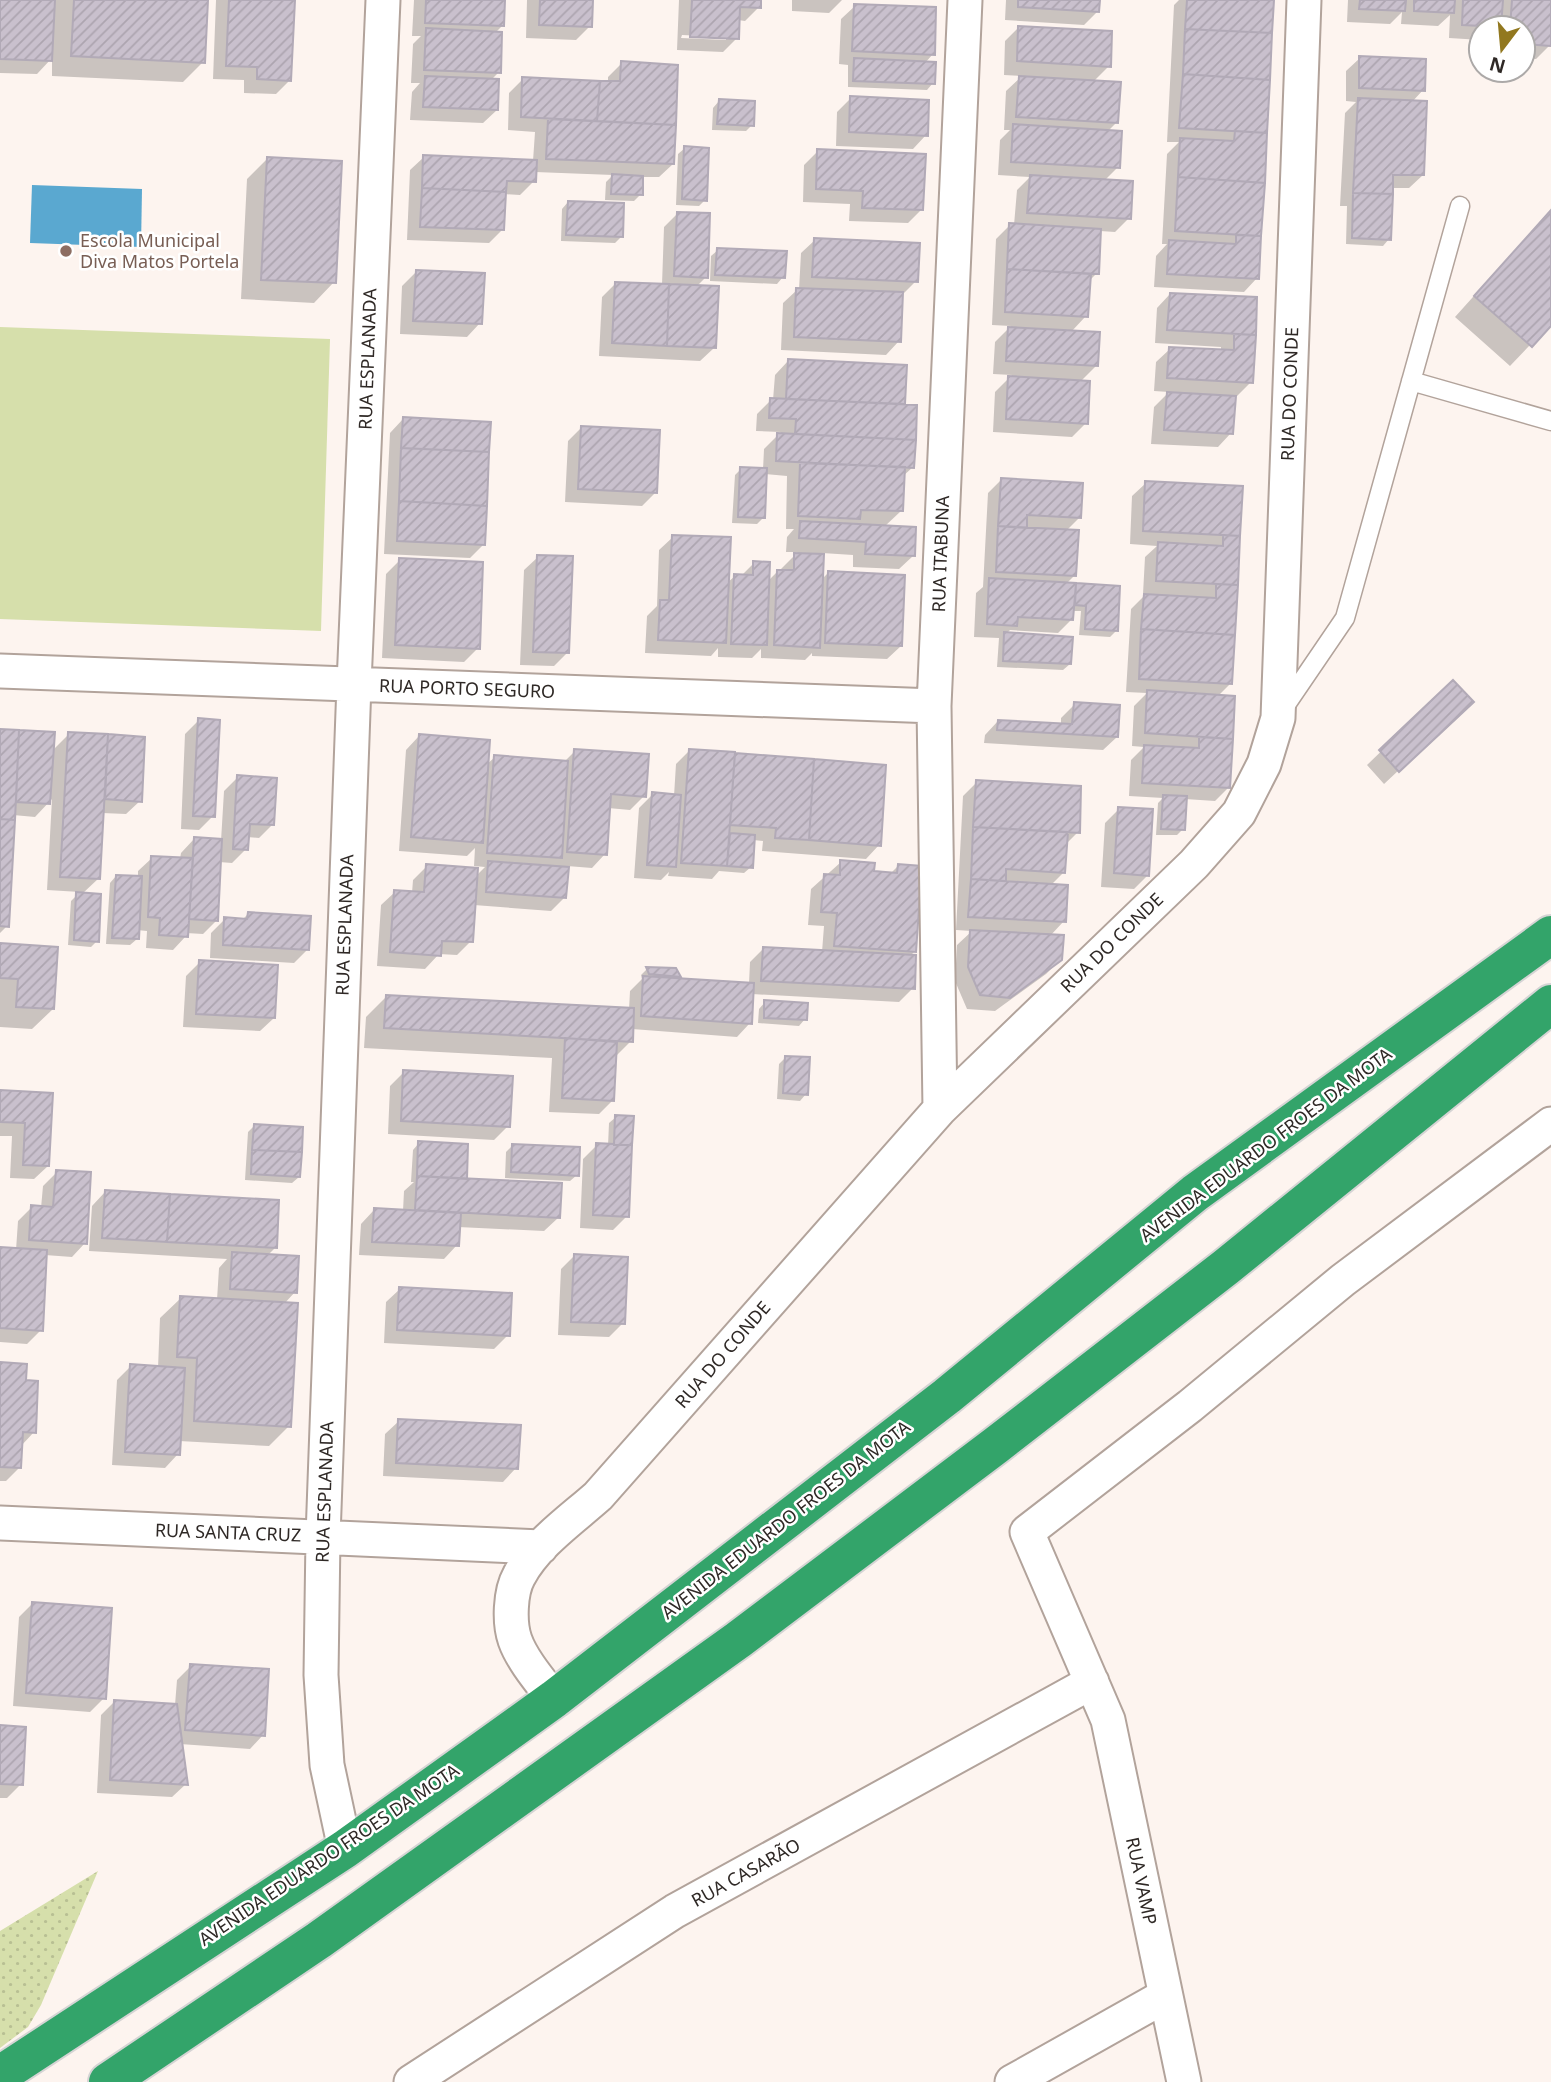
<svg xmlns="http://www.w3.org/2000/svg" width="1551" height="2082" font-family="'Noto Sans',sans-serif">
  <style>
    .grass { fill: url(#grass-dots) }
    .green { fill: #d6dfab }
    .water { fill: #5aa8d0 }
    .shadow { fill: #0003; fill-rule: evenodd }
    .building { fill: url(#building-hatch); stroke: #b2aab7; stroke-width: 2 }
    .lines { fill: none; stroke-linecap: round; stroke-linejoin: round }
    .lane-casing { stroke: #b2a39b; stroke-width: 21 }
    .street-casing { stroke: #b2a39b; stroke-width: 37 }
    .highway-casing { stroke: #d5d4d4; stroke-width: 42 }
    .lane { stroke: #fff; stroke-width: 18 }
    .street { stroke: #fff; stroke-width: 33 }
    .highway { stroke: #33a46a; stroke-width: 38 }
    .education-dot { fill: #8d6e63; stroke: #fff; stroke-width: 2.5 }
    .labels { text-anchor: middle; stroke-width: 5; stroke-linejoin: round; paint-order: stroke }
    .education-label { font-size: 18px; fill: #785e54; stroke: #fff; text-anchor: start }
    .street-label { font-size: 18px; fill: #2f2926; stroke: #fff }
  </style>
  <defs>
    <pattern id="grass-dots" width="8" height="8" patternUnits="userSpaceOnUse" patternTransform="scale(1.75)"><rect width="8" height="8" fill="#d6dfab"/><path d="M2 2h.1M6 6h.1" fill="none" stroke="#b8bf93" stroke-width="1.8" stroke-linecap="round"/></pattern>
    <pattern id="building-hatch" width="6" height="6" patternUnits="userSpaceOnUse" patternTransform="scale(1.75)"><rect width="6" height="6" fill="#c9c0cd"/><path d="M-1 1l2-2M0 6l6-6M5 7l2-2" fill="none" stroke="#ada5b0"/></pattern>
  </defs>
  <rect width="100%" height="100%" fill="#fdf4ef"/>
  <path class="grass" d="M98,1871l-57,134 -13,22 -28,21v-117z"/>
  <path class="green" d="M0,327l330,12 -9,292 -321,-12z"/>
  <path class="water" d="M32,185l110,4 -1,58 -111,-4z"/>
  <path class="shadow" d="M0,0h206l-3,62 -20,20 -131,-6v-18l-15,16 -37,-1z
    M216,0h77l-4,81 -13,13 -32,-1v-13l-31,-1z
    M414,0h90l-2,26 -7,7 4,39 -9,9 7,29 -14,13 -73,-3 2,-28 8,-9h-9l2,-39 8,-8h-9z
    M527,0h64l-1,26 -14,14 -50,-2z
    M679,0h80v7l-14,14 -7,-1 -1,18 -14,14 -46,-2zM682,35l44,2v3l-45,-2z
    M792,0h50l-13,13 -37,-2z
    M1006,0h92v11l-14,14 -79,-5z
    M1179,0h94l-16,278 -13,14 -90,-5 2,-31 11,-12h-5l5,-90 12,-12h-12l7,-137z
    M1348,0h203l-1,45 -14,14 -13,-1v-30h-42v12l-32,-2 1,-23 -12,11 -37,-2 1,-12 -12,12 -43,-2z
    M855,6l78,48 -9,10 9,19 -6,7 -79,-3v-22l-9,-1 2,-45z
    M1019,27l90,39 -16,16 24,40 -10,10 11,35 -14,14 25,37 -14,14 -15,-1 -3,42 -9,9 -2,34 -15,16 25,34 -16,16 6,41 -14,14 -79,-5 2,-40 17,-17 -19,-1 2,-32 16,-16 -19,-1 4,-86 14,-14h4l3,-35 13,-13 -32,-2 2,-35 10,-10h-6l2,-39 16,-15 -18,-1 1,-34z
    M1360,58l63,32 -11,12 11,73 -14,13h-18l-2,51 -6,7 -37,-2 1,-38h-7l5,-93 11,-11 -10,-1v-30z
    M622,63l54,3 -3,98 -14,13h-18v17l-7,7 -29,-1 1,-18 7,-7 -78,-3 -1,9 -14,14 -16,-1 -1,35 -14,14 -82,-3 3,-70 14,-13 109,4 2,-29 -27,-2 1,-37 14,-14 85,4v-6z
    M851,98l75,37 -13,14 -77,-3 1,-34z
    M719,101l33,24 -6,6 -34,-1 1,-22z
    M685,148l20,52 -6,6 -23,-1 2,-51z
    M818,151l103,59 -13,13 -59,-2 1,-17 -47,-2 1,-37z
    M267,159l67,123 -20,21 -73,-4 6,-120z
    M568,202l53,35 -6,6 -54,-2 1,-32z
    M1551,210v113l-41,43 -55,-49z
    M678,213l28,64 -10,10 18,61 -14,13 -101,-5 3,-59 14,-14 46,2 2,-58z
    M815,240l101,41 -15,15 -2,45 -13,14 -105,-5 2,-47 14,-13h2l2,-37z
    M718,250l65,27 -6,7 -67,-3 1,-25z
    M416,272l64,51 -13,14 -67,-3 2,-48z
    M1170,294l86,5 -5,83 -14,14h-3l-3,37 -13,14 -67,-3 3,-37 15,-15 -15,-1 2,-29 14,-13 51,2v-4l-66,-4 2,-35z
    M788,361l117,5 -1,40 9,61 -11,10 -1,34 -17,16 29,29 -14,13 -46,-2v-12l-31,-2 -1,27 7,-7 73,73 -14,13 -75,-3v-3l-7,7 -44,-2v-9l-9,9 -34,-1v-9l-7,8 -66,-3 2,-37 10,-10 2,-56 14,-13 54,46 8,-7h6l13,-13 14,18 9,-9h4v-3l17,-17h-12l1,-15 7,-8h-8l1,-53 -22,-2 -2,44 -6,6 -25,-1 3,-48 6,-6 22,1 1,-21 17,-17 -25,-1 1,-17 14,-14h2l2,-25z
    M403,419l81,125 -14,14 -86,-4 6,-121z
    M581,428l75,64 -14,14 -77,-4 3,-61z
    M1001,480l79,37 -14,14 8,45 -8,8 53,3 -3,44 -6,6 -31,-2 2,-24h-9v8l-14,14 -48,-3 -4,4 64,30 -7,6 -66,-3 2,-29 -25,-1 2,-44 7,-6 5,-94z
    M1146,483l95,5 -11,196 -13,13 16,1 -5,90 -13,13 -30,-2 -2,30 -6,6h-21l2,-32 5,-5 -34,-2 2,-36 13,-13 -12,-1 2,-40 13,-13 -21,-1 5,-83 15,-15h-3l2,-37 12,-11 -27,-2 2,-48z
    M538,557l29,96 -13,13 -34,-1 4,-95z
    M400,560l78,88 -14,14 -82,-4 4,-84z
    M1453,682l5,33 -74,69 -17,-19z
    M1075,704l42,33 -14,13 -119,-7 1,-8 13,-14 63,4v-7z
    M199,720l14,96 -14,14 -18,-1 4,-95z
    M0,731l53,3 -1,17 17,-17 75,4 -4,63 -14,13 -24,-1 -3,65 -17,16 15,47 -6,6 -23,-2 3,-44 9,-9 -33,-2 5,-91 -17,18 -22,-2 -6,111 -7,7z
    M419,736l67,29 9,-8 69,5 11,-11 69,45 -14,14 -22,-2 -3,46 -13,14 -25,-2 -3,32 -13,13 -77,-6 -3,36 -14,14 -18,-1 -14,15 -48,-3 4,-61 14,-13 17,1 1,-13 14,-14 49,10 9,-9 -11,-1 1,-18 -8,8 -68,-5 7,-101z
    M690,750l195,16 -6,79 -13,14 -104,-8 1,-10 -10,-1 -2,27 -7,6 -25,-2 -7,8 -44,-3 1,-4 -8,8 -27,-2 5,-70 14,-14 21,2 2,-32z
    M238,777l35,47 -14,14 -12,-1 -1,12 -14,14 -13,-1 -3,59 -13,13 -17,-1v3l-13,14 -27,-2 1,-17 -10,-1v9l-7,6 -24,-1 4,-61 6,-7 22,2v-7l14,-13 28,1 1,-6 13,-14 27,2 3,-50z
    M977,782l101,50 -13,13 -1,27 -14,14 14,35 -14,15 11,23 -15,15 -51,37 -28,-2 -12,-28 2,-36 15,-14 -16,-1 7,-134z
    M1119,809l29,66 -14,14 -33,-2 4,-64z
    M841,862l31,11 18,1 8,-8 16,86 -5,5 4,31 -14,14 -147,-8 -2,29 -13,14 -105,-8 -1,12 -16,16 -2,43 -14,14 -50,-2 3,-54 -188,-10 2,-31 20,-20 243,13 1,-19 12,-12 -1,-4 6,-6 32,7 -3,4 73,4 1,-22 13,-13 59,3 2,-26 -16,-1 3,-36z
    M248,914l59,36 -13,13 -84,-5 1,-25 14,-14 17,1z
    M0,945l53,64 -21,20 -32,-2z
    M200,962l74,56 -14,13 -77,-4 3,-51z
    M765,1002l40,17 -6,7 -41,-3 1,-14z
    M786,1057l20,37 -6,7 -23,-2 2,-35z
    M404,1072l104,54 -14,14 -106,-6 2,-48z
    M0,1091l51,3 -3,72 -14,13 -24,-1 2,-42h-12z
    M616,1117l11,99 -14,14 -33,-2 3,-69 14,-14 11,1 1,-23z
    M254,1126l45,51 -7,6 -47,-3 3,-48z
    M419,1143l46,37 93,38 -14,13 -86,-4 -1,18 -13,14 -85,-4 2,-31 13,-14 29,1 1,-20 10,-9h-3l2,-32z
    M513,1145l64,30 -7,6 -65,-3 1,-26z
    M57,1172l28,71 -13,14 -27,-2 -4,75 -14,14 -27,-2v-93l16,1 2,-29 14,-14 9,1 2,-22z
    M105,1192l170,56 -8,8 28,36 -11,12 5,122 -20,20 -90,-5 -1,13 -13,14 -53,-3 5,-85 14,-14 27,2 2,-50 21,-20 36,2 2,-32 8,-9 -138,-8 3,-45z
    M575,1255l48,68 -14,14 -51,-2 3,-66z
    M400,1289l108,46 -14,14 -110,-6 2,-41z
    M0,1364l34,68 -13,14 -1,21 -14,14h-6z
    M399,1421l117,47 -13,14 -120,-6 2,-42z
    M32,1604l72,94 -14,14 -77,-6 6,-89z
    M191,1666l72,69 -13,14 -70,-5 6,40 -14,13 -75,-4 4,-78 14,-14 60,4 2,-25z
    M0,1727l21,57 -14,14h-7z"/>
  <path class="building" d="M0,0h55l-3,61 -52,-2z
    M74,0h134l-3,63 -134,-7z
    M229,0h66l-4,81 -34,-2v-12l-31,-1z
    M426,0h79l-1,26 -79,-3z
    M540,0h53l-1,27 -53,-2z
    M692,0h69v8l-21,-1 -1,32 -49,-2z
    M1018,0h82l-1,12 -81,-5z
    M1187,0h87l-2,33 -87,-4z
    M1360,0h46l-1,11 -46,-2z
    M1414,0h41l-1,13 -40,-2z
    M1463,0h40l-2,27 -39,-2z
    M1512,0h39v46l-28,-2v-16h-13z
    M854,4l82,3 -1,48 -83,-4z
    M1018,26l94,5 -1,36 -94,-6z
    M426,28l76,4 -1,41 -77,-3z
    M1185,29l87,4 -2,47 -87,-6z
    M1359,56l67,3 -1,32 -66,-3z
    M854,58l82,4 -1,22 -82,-3z
    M621,61l57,4 -2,60 -79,-4 3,-40h20z
    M1183,74l87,6 -3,53 -88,-5z
    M425,76l74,3 -1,31 -75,-3z
    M1019,76l102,6 -3,41 -102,-6z
    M522,77l78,4 -3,40 -76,-4z
    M850,96l79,4 -1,36 -79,-4z
    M1358,98l69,3 -3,74h-31v19l-40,-1z
    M719,99l36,2 -1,25 -37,-2z
    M548,119l128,6 -2,39 -128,-5z
    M1013,124l109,7 -2,37 -109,-6z
    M1235,131l32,2 -2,50 -87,-6 2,-39 54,3z
    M684,146l25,2 -2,53 -25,-2z
    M817,149l109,5 -3,56 -61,-2 1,-17 -47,-2z
    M423,155l114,5 -1,22 -29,-1 -1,11 -84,-4z
    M267,157l75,4 -6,122 -75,-3z
    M612,174l31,2v19l-32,-1z
    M1030,175l103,6 -2,38 -104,-6z
    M1178,177l87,6 -4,53 -86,-5z
    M422,188l84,4 -2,38 -84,-3z
    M1353,193l40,1 -2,46 -39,-2z
    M568,201l56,2 -1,34 -57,-2z
    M1551,210v116l-19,21 -58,-51z
    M677,212l33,1 -2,65 -34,-2z
    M1009,223l92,6 -2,45 -92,-5z
    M1236,235l25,1 -2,43 -92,-5 2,-34 67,4z
    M814,238l106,5 -2,39 -106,-5z
    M717,248l70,3 -2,27 -70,-3z
    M1007,269l84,5 -3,43 -83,-5z
    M416,270l69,3 -3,51 -69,-3z
    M615,282l54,2 -2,62 -55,-3z
    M669,284l50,2 -3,62 -49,-2z
    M796,288l107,4 -2,50 -107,-5z
    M1170,293l87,4 -1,38 -89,-5z
    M1008,327l92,5 -2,34 -92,-5z
    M1234,334l22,1 -3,48 -86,-5 2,-31 65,3z
    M788,359l119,6 -2,39 -119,-5z
    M1008,376l82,5 -2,43 -82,-5z
    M1167,392l69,4 -3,38 -69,-4z
    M770,398l147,7 -1,35 -121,-6 1,-15 -27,-1z
    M403,417l88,5 -2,30 -88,-4z
    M581,426l79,4 -3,63 -79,-4z
    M777,433l139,7 -2,28 -138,-7z
    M401,448l88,4 -2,54 -88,-5z
    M800,463l105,4 -2,44 -42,-1 -1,9 -62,-3z
    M740,467l27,1 -2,50 -27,-1z
    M1001,478l82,5 -2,35 -54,-3v13l-29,-2z
    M1145,481l98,5 -3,50 -97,-5z
    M399,501l88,5 -2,39 -88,-4z
    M800,521l116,6 -1,29 -50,-2 1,-12 -67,-4z
    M998,526l81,4 -3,46 -80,-4z
    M672,535l59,2 -5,106 -68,-3 2,-40h9z
    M1223,535l17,1 -2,49 -82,-4 2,-39 65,4z
    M794,553l30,1 -4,94 -46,-3 3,-75h17z
    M537,555l36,1 -4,97 -36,-1z
    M399,558l84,4 -3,87 -85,-4z
    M753,561l17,1 -3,83 -36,-1 3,-70 19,1z
    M828,571l77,4 -3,71 -77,-3z
    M989,578l87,5 -3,37 -55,-3 -1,9 -30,-2z
    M1076,583l44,3 -2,45 -33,-2 1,-23 -11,-1z
    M1216,584l22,1 -3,50 -94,-6 3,-35 72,4z
    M1141,629l94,6 -3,49 -93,-5z
    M1004,632l69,5 -2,27 -68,-3z
    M1453,680l21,22 -75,70 -20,-22z
    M1147,690l88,6 -2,43 -88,-6z
    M1074,702l46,3 -2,32 -121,-7 1,-10 74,4z
    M198,718l22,2 -5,97 -22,-1z
    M0,729l19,1 -4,90 -15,-1z
    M19,730l36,2 -5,72 -34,-2z
    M68,732l40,2 -8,145 -40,-2z
    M108,734l37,3 -3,65 -37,-3z
    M419,734l71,6 -7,103 -72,-6z
    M1199,737l34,2 -3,49 -88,-5 2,-38 55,3z
    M574,749l75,5 -3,43 -35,-3 -4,61 -40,-3z
    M689,749l46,3 -8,114 -46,-3z
    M735,753l79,6 -5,81 -34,-2 1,-10 -46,-3z
    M494,755l74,6 -6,97 -75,-5z
    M814,759l72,6 -5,81 -72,-6z
    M237,775l40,3 -3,47 -24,-1 -2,26 -15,-1z
    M976,780l105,6 -1,47 -107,-6z
    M652,792l29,3 -5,72 -29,-2z
    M1163,795l24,1 -2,34 -24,-1z
    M1118,807l35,2 -4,67 -35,-3z
    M0,819l15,1 -6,107 -9,-1z
    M973,827l95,5 -3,41 -59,-4v12l-35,-2z
    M730,833l25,2 -2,33 -26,-2z
    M194,837l28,2 -4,82 -29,-2z
    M151,856l42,2 -5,79 -29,-2 1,-17 -12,-1z
    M840,860l35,3 -1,8 23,2 1,-9 24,2 -6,86 -82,-6 3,-33 -16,-1 3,-38 16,1z
    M488,861l81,6 -3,31 -80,-6z
    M426,864l52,4 -5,74 -31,-1 -1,15 -51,-4 4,-62 30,2z
    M116,875l26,1 -3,63 -27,-1z
    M971,879l97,6 -2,37 -98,-5z
    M76,892l25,2 -2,48 -25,-2z
    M248,912l63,4 -2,34 -86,-5 1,-28 23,2z
    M970,930l94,5 -2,25 -52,38 -30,-3 -12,-28z
    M0,943l58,4 -4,62 -38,-2 2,-28 -18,-1z
    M763,947l153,8 -1,34 -154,-8z
    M199,960l79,5 -3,53 -79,-4z
    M646,967l30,1 5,9 -32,-3z
    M643,976l111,7 -2,41 -111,-8z
    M386,995l248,13 -1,34 -249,-14z
    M764,1000l44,3 -1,17 -43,-2z
    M565,1038l52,4 -3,59 -52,-3z
    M785,1056l25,1 -2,38 -25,-2z
    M403,1070l110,6 -3,51 -109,-6z
    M0,1090l53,3 -4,73 -26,-1 2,-42 -25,-1z
    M615,1115l19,1 -2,29h-18z
    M254,1124l49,3 -1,25 -50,-2z
    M418,1141l50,3 -1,35 -50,-3z
    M596,1143l36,2 -3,72 -36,-2z
    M512,1144l68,3 -1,29 -68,-4z
    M252,1150l50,2 -2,25 -49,-3z
    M56,1170l35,2 -4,72 -58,-4 2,-35 22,2z
    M417,1176l145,7 -2,35 -145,-8z
    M105,1190l65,4 -3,48 -65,-4z
    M170,1194l109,6 -2,48 -110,-6z
    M374,1208l87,5 -2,33 -87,-4z
    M0,1247l47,3 -4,81 -43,-3z
    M232,1252l67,4 -2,37 -67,-4z
    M574,1254l54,3 -3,67 -54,-2z
    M399,1287l113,6 -2,43 -113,-6z
    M180,1296l118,7 -7,124 -97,-6 3,-63 -20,-1z
    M0,1362l27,2 -1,16 12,1 -2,52 -13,-1 -2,36 -21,-1z
    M130,1364l55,4 -5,87 -55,-3z
    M398,1419l123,6 -3,44 -122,-6z
    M32,1602l80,6 -6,91 -80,-6z
    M190,1664l79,5 -4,67 -80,-6z
    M114,1700l63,4 11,81 -78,-5z
    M0,1725l26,2 -3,58 -23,-1z"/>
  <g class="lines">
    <g class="lane-casing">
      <path id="lane" d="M1411,381l140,40
        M1283,709l62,-91 115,-412"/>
    </g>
    <g class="street-casing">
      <path id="street" d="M0,671l934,35
        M940,1109l-6,-403 31,-706
        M0,1523l541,24
        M554,1699c-13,-17 -32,-39 -39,-59 -6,-17 -5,-48 4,-64 17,-32 52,-56 79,-80l342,-387 254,-245 45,-51 25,-49 14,-46 26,-718
        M345,1849l-18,-84 -6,-90 2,-138 31,-853 29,-684
        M411,2082l264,-171 417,-229
        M1012,2082l153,-86
        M1184,2082l-76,-362 -81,-188 163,-126 153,-126 208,-156"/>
    </g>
    <g class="highway-casing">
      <path id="highway" d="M0,2075l345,-226 209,-150 393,-303 248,-203 356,-258
        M108,2082l211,-142 419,-300 257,-194 231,-179 325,-263"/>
    </g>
    <use href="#lane" class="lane"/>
    <use href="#street" class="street"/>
    <use href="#highway" class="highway"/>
  </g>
  <circle class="education-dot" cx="66" cy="251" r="7"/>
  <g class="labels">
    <g class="education-label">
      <text x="80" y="247">Escola Municipal<tspan x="80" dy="21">Diva Matos Portela</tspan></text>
    </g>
    <g class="street-label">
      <text transform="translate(368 359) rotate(-88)" y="6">RUA ESPLANADA</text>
      <text transform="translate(1290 394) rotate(-88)" y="6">RUA DO CONDE</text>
      <text transform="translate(941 554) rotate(-88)" y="6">RUA ITABUNA</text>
      <text transform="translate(467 689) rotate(2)" y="6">RUA PORTO SEGURO</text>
      <text transform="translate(345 925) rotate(-88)" y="6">RUA ESPLANADA</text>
      <text transform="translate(1112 943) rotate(-44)" y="6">RUA DO CONDE</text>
      <text transform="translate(1266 1145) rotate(-37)" y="6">AVENIDA EDUARDO FROES DA MOTA</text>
      <text transform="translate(723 1355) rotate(-49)" y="6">RUA DO CONDE</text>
      <text transform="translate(325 1492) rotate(-88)" y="6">RUA ESPLANADA</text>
      <text transform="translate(786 1520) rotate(-38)" y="6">AVENIDA EDUARDO FROES DA MOTA</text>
      <text transform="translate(228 1533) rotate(2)" y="6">RUA SANTA CRUZ</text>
      <text transform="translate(329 1855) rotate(-34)" y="6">AVENIDA EDUARDO FROES DA MOTA</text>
      <text transform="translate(746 1873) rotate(-29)" y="6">RUA CASARÃO</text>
      <text transform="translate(1141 1881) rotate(78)" y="6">RUA VAMP</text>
    </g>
  </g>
  <g transform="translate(1502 49) rotate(196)"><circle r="33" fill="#ffffff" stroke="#aca9a8" stroke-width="2"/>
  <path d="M0-5L12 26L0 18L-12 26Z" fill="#92781f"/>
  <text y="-10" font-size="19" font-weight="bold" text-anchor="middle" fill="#2f2926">N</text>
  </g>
</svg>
